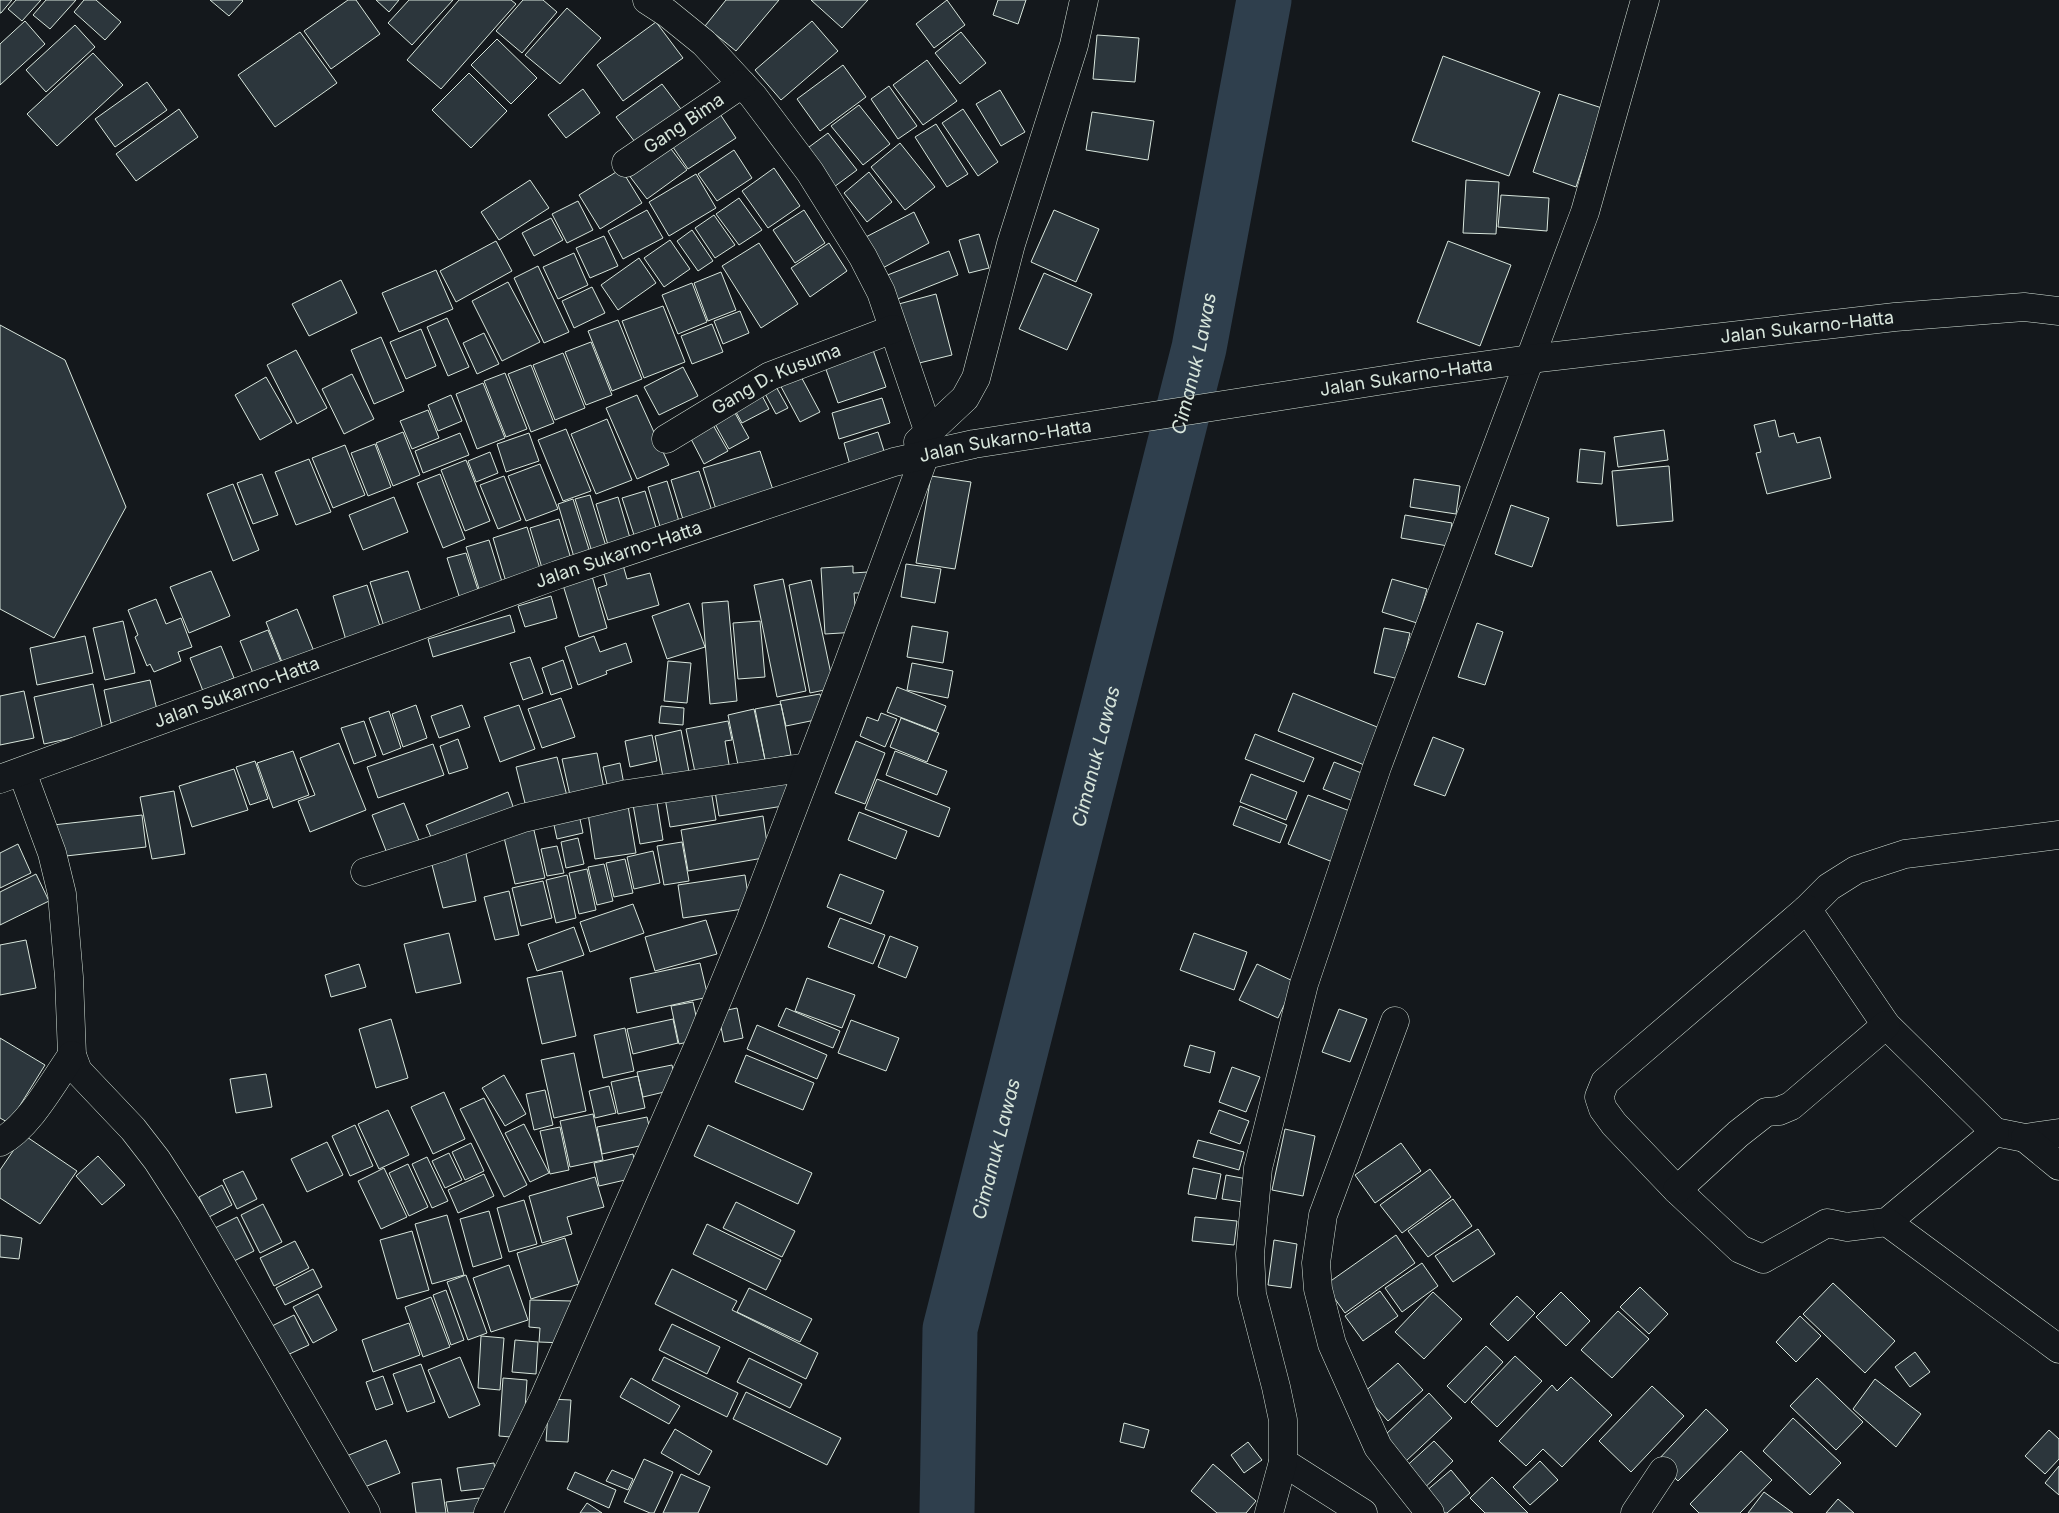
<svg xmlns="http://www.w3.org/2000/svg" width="2059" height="1513" font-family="Inter,sans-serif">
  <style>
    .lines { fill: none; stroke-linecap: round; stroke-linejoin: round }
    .river { stroke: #2f3f4d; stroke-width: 55 }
    .building { fill: #2c363c; stroke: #d8e6dc }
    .minor-casing { stroke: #d8e6dc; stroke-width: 29 }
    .highway-casing { stroke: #d8e6dc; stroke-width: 29 }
    .minor { stroke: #14181c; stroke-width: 28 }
    .highway { stroke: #14181c; stroke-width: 28 }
    .labels { text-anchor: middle; stroke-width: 4; stroke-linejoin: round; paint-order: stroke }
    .street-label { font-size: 18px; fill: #d8e6dc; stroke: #14181c }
    .water-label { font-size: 19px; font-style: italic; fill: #d8e6dc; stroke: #14181c }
  </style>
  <rect width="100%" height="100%" fill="#14181c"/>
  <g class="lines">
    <path class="river" id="s1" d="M947,1513l3,-184 249,-981 65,-348"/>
  </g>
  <path class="building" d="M0,0h12l-11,13h-1z
    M16,0h25l-19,21 -14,-12z
    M46,0h30l-26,29 -17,-14z
    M84,0h12l25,22 -16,18 -31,-28z
    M210,0h32l1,1 -14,15z
    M348,0h8l24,34 -49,35 -27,-38z
    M376,0h23l-10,12z
    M409,0h44l-41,45 -24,-22z
    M459,0h52l5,4 -75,85 -34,-29z
    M523,0h20l14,12 -35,41 -26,-22z
    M726,0h53l-43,51 -31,-25z
    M811,0h57l-26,28z
    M947,0l18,25 -31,23 -18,-24z
    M998,0h28l-8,24 -25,-9z
    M567,8l34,30 -41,46 -35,-29z
    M25,21l20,23 -45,41v-41z
    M812,21l26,30 -57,49 -26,-30z
    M656,22l27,36 -60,43 -26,-36z
    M75,25l20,22 -49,45 -20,-22z
    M300,32l37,51 -62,44 -37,-52z
    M961,32l25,31 -26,21 -25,-31z
    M1097,35l42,3 -4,44 -42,-3z
    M497,39l40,39 -26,26 -40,-39z
    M93,53l30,32 -66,61 -30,-32z
    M1443,56l97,36 -31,84 -97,-35z
    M927,60l30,41 -34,24 -30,-40z
    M843,65l23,32 -46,34 -23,-32z
    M469,73l38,38 -36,37 -39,-38z
    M147,82l20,28 -52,37 -20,-28z
    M662,84l25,33 -46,33 -25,-33z
    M889,86l28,40 -19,13 -27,-40z
    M583,89l17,24 -34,25 -18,-23z
    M1000,90l25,42 -24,14 -25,-42z
    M1559,94l43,14 -26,79 -43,-15z
    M714,105l22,33 -48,31 -22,-32z
    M859,105l31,39 -27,21 -32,-39z
    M179,109l19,28 -62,44 -20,-27z
    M963,109l35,53 -20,14 -36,-53z
    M1092,112l62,9 -6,39 -62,-10z
    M936,124l32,50 -21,13 -32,-50z
    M828,133l29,37 -23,17 -29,-37z
    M665,141l22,29 -40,29 -22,-29z
    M900,143l35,44 -30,23 -34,-43z
    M734,150l18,28 -35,23 -19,-27z
    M774,168l26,38 -32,22 -26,-37z
    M621,169l21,34 -42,26 -21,-34z
    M869,172l23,30 -25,20 -23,-29z
    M696,174l20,34 -47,28 -20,-34z
    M530,180l19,28 -50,32 -18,-28z
    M1466,180l33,2 -3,52 -33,-1z
    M1501,195l48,3 -2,33 -49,-4z
    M739,198l23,32 -23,15 -23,-31z
    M578,201l15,29 -26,13 -15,-29z
    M647,210l16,28 -40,21 -15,-28z
    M804,210l21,33 -30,20 -22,-33z
    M1054,210l45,19 -23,53 -45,-20z
    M914,212l15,31 -50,27 -17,-31z
    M714,215l21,30 -20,13 -20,-30z
    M551,218l12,22 -29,16 -12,-23z
    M692,230l21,31 -15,10 -21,-30z
    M979,234l10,34 -20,5 -10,-33z
    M604,236l14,30 -28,12 -14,-30z
    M670,240l20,29 -26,18 -20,-29z
    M496,241l16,30 -56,31 -16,-31z
    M1448,241l63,24 -31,81 -63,-24z
    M759,243l39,61 -37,24 -39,-62z
    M829,243l18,28 -37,26 -19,-29z
    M949,251l9,24 -63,25 -10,-24z
    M574,253l14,32 -30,14 -15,-32z
    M639,258l17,25 -38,27 -17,-25z
    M538,266l31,66 -25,11 -30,-65z
    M436,270l17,39 -54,23 -17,-39z
    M721,272l15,38 -28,11 -14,-38z
    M1044,273l48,21 -25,56 -48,-21z
    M341,280l16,33 -48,23 -17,-32z
    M508,282l32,60 -38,19 -30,-60z
    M692,283l15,39 -29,12 -16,-39z
    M592,287l13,26 -31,15 -12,-27z
    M936,294l16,61 -41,10 -16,-60z
    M663,306l22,56 -41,16 -22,-57z
    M740,311l9,22 -26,11 -9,-23z
    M447,318l22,49 -21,9 -21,-49z
    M618,320l24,59 -30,12 -24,-60z
    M712,324l11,28 -31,12 -11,-28z
    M0,325l65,35 61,147 -72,131 -54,-29z
    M421,329l15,37 -30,13 -16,-37z
    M484,333l15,31 -22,10 -14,-31z
    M381,337l23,54 -30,13 -23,-54z
    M591,342l21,53 -26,10 -21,-53z
    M872,347l14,40 -48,16 -14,-39z
    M296,350l31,58 -30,16 -30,-59z
    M563,353l22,55 -30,12 -22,-55z
    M531,365l23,58 -23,9 -23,-58z
    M683,367l15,29 -39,19 -15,-28z
    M798,371l22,41 -20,10 -22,-41z
    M505,373l22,56 -21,8 -22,-56z
    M352,374l22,45 -30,15 -22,-45z
    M266,377l26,45 -32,18 -25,-45z
    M483,383l22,55 -28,11 -21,-55z
    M774,383l14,25 -12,6 -13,-24z
    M758,388l11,21 -27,14 -11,-20z
    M451,395l11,26 -24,10 -10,-26z
    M637,395l32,70 -32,14 -31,-71z
    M882,398l8,25 -51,16 -7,-26z
    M731,406l18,32 -20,11 -18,-32z
    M428,410l11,28 -27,11 -12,-28z
    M607,419l25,61 -36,14 -25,-60z
    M1775,420l4,17 15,-4 3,10 23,-6 11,41 -64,16 -11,-41 5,-1 -7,-27z
    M713,425l15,26 -24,13 -14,-27z
    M566,429l25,62 -28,10 -25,-61z
    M1664,430l4,30 -50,7 -4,-30z
    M403,432l17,43 -27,11 -17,-43z
    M878,432l7,22 -35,11 -6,-22z
    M460,433l9,22 -46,18 -8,-22z
    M529,433l10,28 -33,11 -9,-28z
    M375,444l16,43 -23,9 -17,-43z
    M345,445l20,50 -32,13 -21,-50z
    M1580,449l25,3 -3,32 -25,-2z
    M760,451l16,48 -58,17 -15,-48z
    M490,452l8,21 -22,9 -8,-21z
    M309,459l22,53 -35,13 -21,-53z
    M466,460l24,61 -25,10 -24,-61z
    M540,464l18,45 -32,12 -18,-45z
    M1669,466l4,55 -56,5 -5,-55z
    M699,471l15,46 -29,9 -14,-46z
    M262,474l16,41 -25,9 -16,-41z
    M440,474l25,65 -22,9 -26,-65z
    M504,476l17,44 -23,9 -18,-44z
    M931,476l40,6 -16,87 -39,-6z
    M1414,479l46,7 -4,28 -46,-7z
    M667,481l14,47 -19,5 -14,-46z
    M233,484l26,66 -26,11 -26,-67z
    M645,491l12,40 -22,7 -13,-40z
    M590,495l19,61 -14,5 -20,-62z
    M394,497l14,35 -45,18 -14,-35z
    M618,497l12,41 -22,7 -12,-41z
    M573,499l20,63 -16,5 -19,-63z
    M1511,505l38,13 -17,49 -37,-13z
    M1405,515l47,8 -4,23 -47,-8z
    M559,519l12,40 -29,9 -12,-40z
    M527,527l14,45 -35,10 -13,-44z
    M489,540l14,45 -23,7 -14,-45z
    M466,553l13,40 -19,6 -13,-41z
    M906,564l35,5 -6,34 -34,-6z
    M623,565l4,14 23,-6 9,32 -51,15 -10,-32 9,-3 -4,-14z
    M853,566v7l15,-1 1,21h-15l3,39 -32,2 -4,-66z
    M211,571l19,45 -41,17 -19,-46z
    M408,571l15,47 -38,12 -15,-48z
    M592,576l15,52 -28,9 -16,-52z
    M783,579l23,112 -29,6 -23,-112z
    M1392,579l35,10 -10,34 -35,-11z
    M811,580l23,108 -24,5 -21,-108z
    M367,585l16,51 -35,11 -15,-51z
    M551,596l6,22 -32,9 -7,-21z
    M156,599l10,25 15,-6 11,29 -14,5 3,9 -27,11 -4,-8 -3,2 -12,-29 3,-2 -10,-25z
    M728,601l9,100 -27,3 -8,-101z
    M689,603l16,44 -38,12 -15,-43z
    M297,609l20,50 -31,13 -20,-50z
    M510,615l5,17 -82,25 -5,-18z
    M123,621l12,52 -30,7 -12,-52z
    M760,621l5,56 -27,2 -5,-56z
    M1477,623l26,9 -18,53 -27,-8z
    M912,626l36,6 -5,31 -36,-6z
    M1384,628l26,5 -11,46 -25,-6z
    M268,630l17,42 -28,11 -17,-42z
    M85,636l8,37 -56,12 -7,-37z
    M594,636l6,16 26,-9 6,19 -26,9 1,3 -29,11 -13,-38z
    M221,646l13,32 -31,13 -13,-33z
    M530,657l13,36 -20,7 -13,-37z
    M563,660l9,28 -21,7 -9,-27z
    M668,661l23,2 -4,40 -23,-2z
    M912,663l41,8 -5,27 -41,-8z
    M150,680l8,34 -47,9 -7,-33z
    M93,684l10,47 -59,13 -10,-47z
    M897,687l49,19 -10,25 -49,-19z
    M24,691l10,47 -34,7v-49z
    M1293,693l94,38 -15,37 -94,-37z
    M820,694l5,24 -39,8 -6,-25z
    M561,698l14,39 -33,11 -14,-39z
    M781,704l10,51 -26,5 -10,-51z
    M416,705l11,33 -24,9 -11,-33z
    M462,705l8,22 -31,11 -8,-22z
    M519,705l16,44 -35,13 -16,-45z
    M661,706l23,2 -1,17 -24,-2z
    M754,709l12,55 -27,6 -11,-55z
    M389,711l12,37 -18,7 -14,-37z
    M881,713l16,6 -12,28 -25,-11 7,-19 11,4z
    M901,718l38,15 -12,29 -37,-15z
    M364,721l12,35 -22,8 -13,-36z
    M728,721l4,19 -7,1 5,29 -34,7 -10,-48z
    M681,730l9,47 -26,5 -9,-46z
    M1255,734l59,24 -10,24 -59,-23z
    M652,735l5,26 -27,6 -5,-26z
    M1433,737l31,12 -19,47 -31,-11z
    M458,739l10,29 -19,6 -9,-28z
    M856,741l29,12 -20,51 -30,-11z
    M339,743l27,67 -56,22 -12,-31 17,-6 -15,-37z
    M433,744l11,31 -66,23 -11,-31z
    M293,751l16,44 -36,13 -16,-45z
    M895,751l52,20 -10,24 -51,-20z
    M597,753l8,41 -34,6 -9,-41z
    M557,757l11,43 -41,11 -11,-44z
    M255,761l13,38 -18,6 -14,-38z
    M1334,762l35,14 -11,27 -35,-14z
    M620,763l5,27 -16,3 -6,-26z
    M234,769l14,41 -56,17 -13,-41z
    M785,773l5,32 -71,11 -5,-31z
    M1251,774l46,18 -11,28 -46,-18z
    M877,779l73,29 -11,29 -74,-28z
    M710,784l6,36 -46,7 -6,-35z
    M174,791l11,63 -33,5 -12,-62z
    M508,792l8,23 -81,32 -9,-22z
    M1308,795l47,18 -20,50 -47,-19z
    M656,796l7,44 -23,4 -8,-45z
    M627,800l9,53 -41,6 -8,-52z
    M404,803l18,45 -32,13 -18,-46z
    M1240,806l47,19 -7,18 -47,-18z
    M578,810l5,23 -26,6 -5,-23z
    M859,812l48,19 -11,28 -48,-19z
    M142,815l4,32 -89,10 -4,-32z
    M763,816l6,41 -81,14 -7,-41z
    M533,826l12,52 -30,6 -12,-51z
    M578,838l6,26 -18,4 -5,-26z
    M682,842l7,39 -25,4 -7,-39z
    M18,844l13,29 -31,15v-35z
    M557,846l7,27 -17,3 -6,-27z
    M465,849l11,52 -33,7 -13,-51z
    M653,851l7,32 -26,6 -7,-32z
    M625,859l8,34 -19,4 -8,-34z
    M604,864l9,37 -16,4 -9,-38z
    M587,869l9,41 -17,4 -10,-41z
    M36,874l13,27 -49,24v-33z
    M840,874l44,17 -13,33 -44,-17z
    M567,875l9,43 -20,5 -10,-43z
    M745,875l5,33 -67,10 -5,-33z
    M543,881l9,37 -31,8 -9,-38z
    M509,891l10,44 -24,5 -11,-43z
    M633,904l11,29 -54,19 -10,-30z
    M840,918l45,17 -12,29 -45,-17z
    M706,920l11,34 -62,17 -10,-34z
    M574,927l10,28 -47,16 -9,-27z
    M449,933l12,50 -45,10 -12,-49z
    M1194,933l53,19 -13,38 -54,-20z
    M890,936l28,11 -12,31 -28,-11z
    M26,940l10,48 -36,7v-50z
    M700,963l8,34 -71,16 -7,-35z
    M359,964l7,23 -35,10 -6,-22z
    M1257,964l38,18 -17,36 -39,-18z
    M562,971l14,65 -34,8 -15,-66z
    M807,978l48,17 -13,33 -47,-17z
    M693,1002l8,37 -22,5 -8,-38z
    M737,1008l6,30 -19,4 -6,-30z
    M786,1008l54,23 -7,17 -55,-22z
    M1339,1009l28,10 -17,43 -28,-10z
    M391,1019l17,59 -32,10 -17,-59z
    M673,1019l5,24 -45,11 -6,-25z
    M851,1020l48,18 -13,33 -48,-18z
    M757,1025l70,30 -10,24 -70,-30z
    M625,1028l9,43 -31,7 -9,-43z
    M0,1038l45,27 -36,58 -9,-5z
    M1190,1045l25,7 -5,21 -26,-7z
    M574,1053l12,58 -32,7 -13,-58z
    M746,1055l68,28 -11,27 -68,-28z
    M672,1065l5,24 -34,8 -6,-25z
    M1232,1067l28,10 -14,35 -27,-10z
    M266,1074l6,33 -36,6 -6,-34z
    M504,1075l22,39 -21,12 -23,-38z
    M638,1076l7,32 -27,6 -7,-32z
    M609,1086l7,27 -21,5 -6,-27z
    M545,1090l8,35 -19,5 -8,-36z
    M444,1092l21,47 -32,15 -22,-47z
    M484,1098l43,87 -23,12 -44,-88z
    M388,1110l21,45 -30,14 -21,-45z
    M1219,1110l30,11 -9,23 -30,-11z
    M593,1114l10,46 -33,7 -10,-46z
    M647,1117l6,26 -51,11 -5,-27z
    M524,1124l25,49 -19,9 -25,-49z
    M355,1125l18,41 -23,10 -18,-40z
    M708,1125l104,48 -14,31 -104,-48z
    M560,1127l9,43 -19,4 -10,-43z
    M1285,1129l30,7 -12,60 -31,-6z
    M24,1135l53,36 -37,53 -40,-26v-28z
    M1198,1140l46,12 -5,18 -46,-13z
    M327,1142l16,33 -36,17 -16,-33z
    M471,1143l13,28 -19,9 -13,-28z
    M1401,1143l20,28 -46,32 -20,-28z
    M449,1153l13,27 -17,8 -13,-27z
    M633,1154l5,23 -39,9 -5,-23z
    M98,1156l27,29 -23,20 -26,-29z
    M427,1157l21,44 -16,7 -20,-44z
    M408,1164l20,43 -19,9 -20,-43z
    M384,1168l23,49 -26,12 -23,-48z
    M1193,1168l28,6 -5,25 -28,-5z
    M1430,1169l21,28 -49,36 -22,-28z
    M243,1171l14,28 -20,10 -14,-29z
    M484,1174l10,22 -36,17 -10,-23z
    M1226,1175l21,4 -4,23 -21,-3z
    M595,1177l9,30 -37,10 5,17 -30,9 -13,-47z
    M222,1185l10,20 -23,12 -10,-20z
    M1453,1199l19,27 -44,31 -20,-26z
    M524,1200l13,44 -28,8 -12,-44z
    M736,1202l59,29 -13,26 -59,-29z
    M263,1204l19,38 -22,11 -19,-38z
    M489,1211l13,47 -29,9 -13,-48z
    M447,1215l17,60 -32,9 -17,-60z
    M237,1217l17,34 -28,14 -17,-34z
    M1195,1217l42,4 -3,24 -42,-4z
    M707,1224l74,36 -15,30 -73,-36z
    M1478,1229l17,25 -42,28 -18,-26z
    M412,1231l17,59 -32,9 -17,-59z
    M0,1235l22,3 -3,21 -19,-2z
    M1396,1235l19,28 -70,50 -20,-28z
    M565,1238l14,46 -48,15 -14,-46z
    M1274,1240l23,4 -6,44 -23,-3z
    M295,1241l14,27 -35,18 -14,-28z
    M1422,1263l16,23 -36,26 -17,-24z
    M509,1265l19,55 -37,12 -18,-54z
    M313,1269l9,18 -37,18 -9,-17z
    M672,1269l65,32 -5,9 86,43 -12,26 -151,-75z
    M466,1275l21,58 -19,7 -21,-58z
    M1833,1283l62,58 -30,32 -62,-59z
    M1640,1287l28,27 -19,20 -29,-27z
    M749,1288l63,31 -12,23 -63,-30z
    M446,1290l18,50 -13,5 -18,-50z
    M1380,1291l18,25 -35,25 -18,-25z
    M1433,1292l29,27 -38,40 -29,-27z
    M1561,1292l29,29 -24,25 -30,-29z
    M318,1294l19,36 -24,13 -20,-36z
    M1517,1296l18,17 -27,28 -18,-17z
    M431,1297l19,50 -27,10 -18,-50z
    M530,1300l42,1 -6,42 -27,-1 1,-14 -11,-1z
    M1618,1311l31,28 -37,39 -31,-28z
    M294,1315l15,30 -26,12 -15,-29z
    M1800,1316l21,20 -25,26 -20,-20z
    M409,1323l11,32 -47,17 -11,-32z
    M672,1324l48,23 -13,27 -48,-24z
    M481,1336l23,2 -4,52 -22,-2z
    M515,1340l23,2 -2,32 -24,-2z
    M1486,1346l17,16 -38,41 -18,-17z
    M1915,1352l15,20 -20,15 -15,-20z
    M1515,1356l27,25 -45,46 -26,-25z
    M460,1357l20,48 -31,13 -21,-48z
    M664,1357l74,36 -11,24 -75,-37z
    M749,1358l53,26 -12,24 -53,-26z
    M1398,1363l25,27 -35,31 -25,-28z
    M421,1364l14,38 -28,10 -14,-38z
    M383,1376l10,28 -17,6 -10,-28z
    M1571,1377l41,38 -50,52 -19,-18 -17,17 -27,-25 53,-56 5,6z
    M503,1378l24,2 -4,58 -24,-2z
    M631,1378l49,28 -11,18 -49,-27z
    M1817,1378l46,44 -27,28 -46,-44z
    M1875,1379l46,35 -25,33 -43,-38z
    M1652,1386l32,30 -53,56 -32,-31z
    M746,1392l95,46 -14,27 -94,-46z
    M1429,1393l23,25 -46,43 -22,-25z
    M549,1399l22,1 -3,42 -22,-1z
    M1706,1409l22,21 -50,51 -21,-20z
    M1793,1418l48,45 -31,32 -47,-44z
    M1124,1423l25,7 -5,18 -24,-6z
    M675,1429l37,22 -13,24 -38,-22z
    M2049,1430l10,9v20l-14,15 -20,-18z
    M386,1440l14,33 -43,17 -13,-33z
    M1434,1441l19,20 -34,32 -19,-21z
    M1248,1442l14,18 -18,13 -13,-18z
    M1741,1451l31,29 -32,33h-41l-9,-9z
    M644,1459l29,13 -19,41h-4l-26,-11z
    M1540,1461l18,19 -28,25 -17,-18z
    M494,1463l3,24 -36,4 -4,-23z
    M1213,1464l43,37 -10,12h-29l-26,-22z
    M2059,1466v29l-14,-12z
    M612,1470l21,9 -5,11 -22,-9z
    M1451,1470l19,23 -23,20h-15l-13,-16z
    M575,1472l41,18 -7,18 -42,-19z
    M681,1474l29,13 -12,26h-35z
    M1492,1477l36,36h-43l-15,-15z
    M441,1479l5,34h-30l-4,-30z
    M1764,1492l29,21h-45z
    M479,1498l2,15h-33l-2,-11z
    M1838,1499l16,14h-28z
    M587,1503l15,10h-22z"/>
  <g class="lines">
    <g class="minor-casing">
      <g id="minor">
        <path d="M647,0l20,13 37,30 49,53 57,76 53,85 18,35 48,141"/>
        <path id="s2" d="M626,163l116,-79"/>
        <path id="s3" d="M666,439l104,-63 123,-47"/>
        <path d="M918,442l47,-44 11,-20 35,-134 63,-199 10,-45"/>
        <path d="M22,772l30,81 10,41 7,83 3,78 6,16 55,58 24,31 33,51 176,302"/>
        <path d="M2059,835l-154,19 -49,16 -27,17 -22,22 -202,173 -6,15 4,12 11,15 63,66 63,59 23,10 64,-36 20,4 40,-5 108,-90 30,6 34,-5"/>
        <path d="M365,872l75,-24 83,-30 104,-24 181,-27"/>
        <path d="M1807,909l79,116 109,107"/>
        <path d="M1395,1021l-72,194 -7,48 2,26 14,55 46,103 52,66"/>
        <path d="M2025,1138l34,28"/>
        <path d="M0,1142c29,-15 53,-60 72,-87"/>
        <path d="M1677,1190l61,-56 28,-22 13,-1 12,-5 95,-81"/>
        <path d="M1887,1222l172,127"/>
        <path d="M1283,1462l80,51"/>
        <path d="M488,1513l55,-113 157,-358 50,-121 97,-254 78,-212"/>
        <path d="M1269,1513l14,-51v-42l-7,-33 -24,-93 -2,-40 8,-86 46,-184 73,-217 208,-555 60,-212"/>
        <path d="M1635,1513l28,-42"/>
      </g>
    </g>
    <g class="highway-casing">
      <g id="highway">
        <path id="s4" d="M0,779l557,-204 337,-113 80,-18 455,-71 101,-14 365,-42 129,-10 35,4"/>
      </g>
    </g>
    <use href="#minor" class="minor"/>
    <use href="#highway" class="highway"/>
  </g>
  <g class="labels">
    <g class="street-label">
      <text dy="6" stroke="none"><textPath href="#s2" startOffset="70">Gang Bima</textPath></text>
      <text dy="6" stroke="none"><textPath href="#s4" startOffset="1872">Jalan Sukarno-Hatta</textPath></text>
      <text dy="6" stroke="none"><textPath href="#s4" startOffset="1468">Jalan Sukarno-Hatta</textPath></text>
      <text dy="6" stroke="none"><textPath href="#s3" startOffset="126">Gang D. Kusuma</textPath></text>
      <text dy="6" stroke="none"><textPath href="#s4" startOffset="1062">Jalan Sukarno-Hatta</textPath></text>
      <text dy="6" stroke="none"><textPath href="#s4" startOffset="658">Jalan Sukarno-Hatta</textPath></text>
      <text dy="6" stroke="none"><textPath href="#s4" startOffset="252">Jalan Sukarno-Hatta</textPath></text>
    </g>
    <g class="water-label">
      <text dy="7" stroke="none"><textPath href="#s1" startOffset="1180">Cimanuk Lawas</textPath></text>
      <text dy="7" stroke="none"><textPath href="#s1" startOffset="775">Cimanuk Lawas</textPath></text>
      <text dy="7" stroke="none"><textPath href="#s1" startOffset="370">Cimanuk Lawas</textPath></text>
    </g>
  </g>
</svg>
